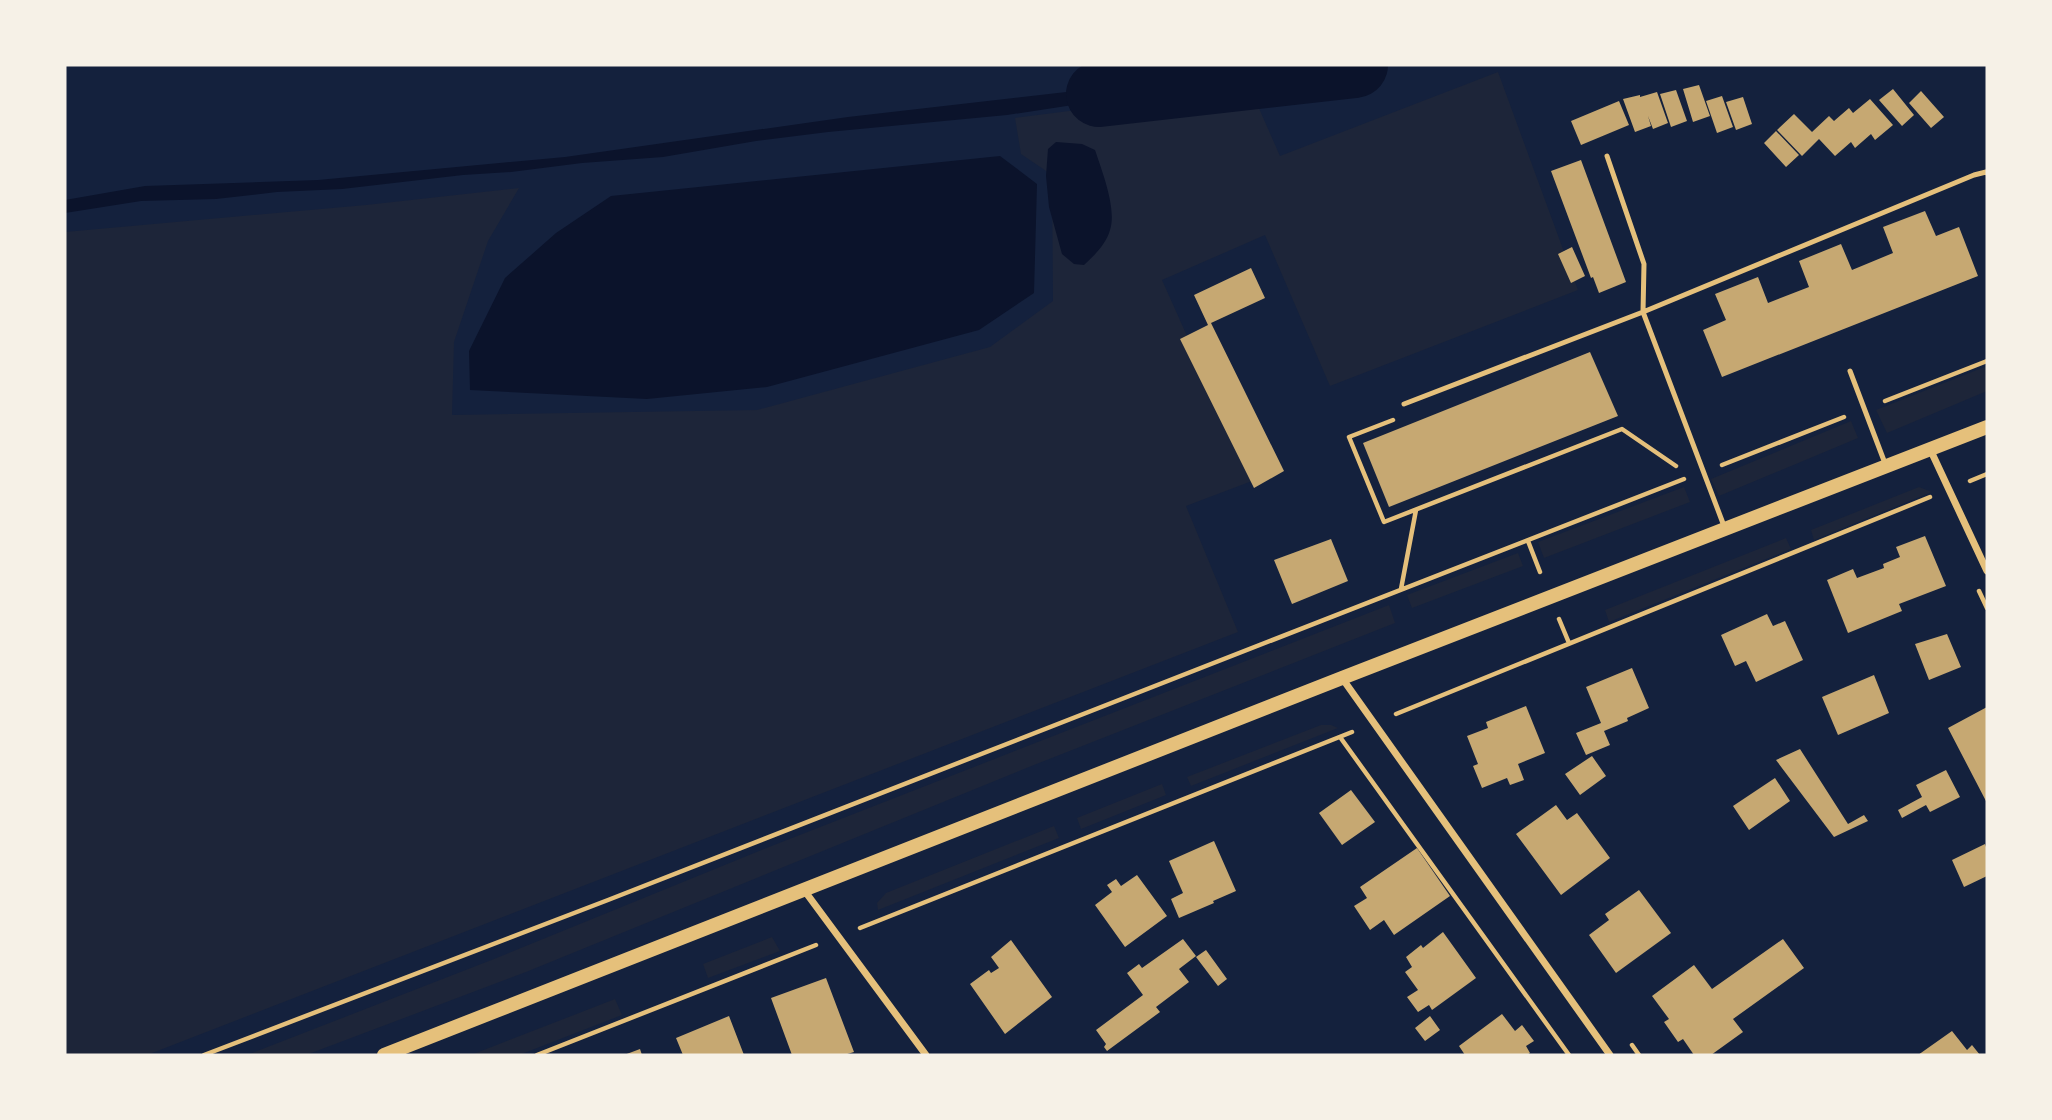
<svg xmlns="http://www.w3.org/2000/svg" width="2052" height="1120" font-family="'Public Sans',sans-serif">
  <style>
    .green { fill: #1d2539 }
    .water { fill: #0b132b }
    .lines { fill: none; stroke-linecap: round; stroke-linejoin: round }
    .river { stroke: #0b132b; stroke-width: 66 }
    .building { fill: #c6a872 }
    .path { stroke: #e5c07b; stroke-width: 4.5 }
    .service { stroke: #e5c07b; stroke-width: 5 }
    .minor { stroke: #e5c07b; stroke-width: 7 }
    .secondary { stroke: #e5c07b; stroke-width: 14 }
  </style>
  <rect width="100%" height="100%" fill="#14213d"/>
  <path class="green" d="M1498,72l80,218 -248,96 -65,-151 -103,45 90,201 -66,25 52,126 -1091,423h-82v-823l301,-27 153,-17 -31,53 -34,101 -2,73 305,-5 233,-63 63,-46 -1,-126 -31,-21 -6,-36 235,-30 30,68z
    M1987,366v25l-100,42 -11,-23z
    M1851,421l7,17 -139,58 -8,-17z
    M1684,487l6,15 -146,56 -6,-16z
    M1919,487l13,5 -118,48 -3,-10z
    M1786,538l5,11 -182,73 -4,-12z
    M1518,553l5,13 -111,42 -5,-13z
    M1389,605l6,18 -361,142 -508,207 -220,83h-59l247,-96 275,-112z
    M1321,725h10l7,3 -147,58 -4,-9z
    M1162,784l4,11 -85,34 -4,-11z
    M1054,826l5,12 -181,72 -1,-7 9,-10z
    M772,937l8,14 -72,27 -5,-14z
    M615,999l7,16 -103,40h-48z"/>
  <path class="water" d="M1322,65h67l-175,19 -1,-8z
    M1189,78l1,14 -91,9 -92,14 -179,17 -72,9 -93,16 -81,6 -71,9 -48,3 -121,14 -65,3 -61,7 -75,2 -76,12v-13l80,-14 173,-6 247,-23 283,-40z
    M1056,142l26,2 13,6c7,21 22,59 15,80 -4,14 -15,25 -26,35l-10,-1 -12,-10 -13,-47 -3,-31 2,-27z
    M1000,156l37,28 -3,109 -55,37 -212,57 -120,12 -177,-9 -1,-39 36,-73 51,-45 55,-37z"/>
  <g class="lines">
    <path class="river" d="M1099,94l256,-29"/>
  </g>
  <path class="building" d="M1699,85l11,31 -17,6 -10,-33z
    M1893,89l21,26 -12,11 -23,-26z
    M1676,90l11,31 -16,6 -11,-33z
    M1921,91l23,26 -13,11 -22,-25z
    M1657,92l11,31 -15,6 -5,-13 3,10 -16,6 -12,-33 17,-4v2z
    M1722,96l11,31 -16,6 -11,-32z
    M1743,97l9,27 -16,6 -10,-28z
    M1870,99l23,26 -18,15 -4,-6 -16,14 -4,-6 -16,14 -16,-17 -17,17 -25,-26 17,-16 18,18 17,-16 5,5 15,-13 4,5z
    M1619,101l10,24 -48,20 -10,-24z
    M1776,131l23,24 -13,12 -22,-24z
    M1581,160l45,122 -27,11 -6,-16 -2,1 -40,-107z
    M1925,211l11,25 23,-9 19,49 -256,101 -19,-47 23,-10 -11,-26 43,-17 10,26 41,-16 -10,-26 42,-17 11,26 41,-17 -10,-26z
    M1572,247l13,29 -14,7 -13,-29z
    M1251,268l14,30 -54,25 73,148 -30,17 -74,-149 28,-14 -14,-30z
    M1590,352l28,64 -229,91 -26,-64z
    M1925,536l21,50 -47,18 3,7 -54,22 -21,-53 26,-11 4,9 27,-10 -1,-4 17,-7 -4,-10z
    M1331,539l17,42 -56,23 -18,-44z
    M1767,614l6,12 12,-5 18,39 -47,22 -10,-21 -11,5 -14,-31z
    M1947,634l14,33 -32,13 -14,-36z
    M1632,668l17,40 -22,10 1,3 -24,10 6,14 -24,10 -10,-22 25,-10 -15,-36z
    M1874,675l15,38 -51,22 -16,-38z
    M1526,706l19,47 -27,11 6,16 -14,5 -3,-7 -25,10 -9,-22 5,-2 -11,-28 21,-8 -2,-6z
    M1987,707v96l-39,-75z
    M1800,749l48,75 16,-9 4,6 -34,16 -58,-77z
    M1592,756l14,20 -26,19 -15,-21z
    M1946,770l14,27 -30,15 -4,-7 -24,13 -4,-8 24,-13 -6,-12z
    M1775,778l15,23 -41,29 -16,-24z
    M1351,790l24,32 -33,23 -23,-32z
    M1556,805l11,15 10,-7 33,45 -49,37 -45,-61z
    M1214,841l22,50 -23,10 1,2 -35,15 -8,-19 12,-6 -14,-32z
    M1985,844l2,6v26l-23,11 -12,-27z
    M1417,848l33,48 -56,39 -10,-15 -14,10 -16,-24 13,-8 -7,-11z
    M1137,875l30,41 -42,31 -30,-42 17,-13 -5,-7 9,-6 5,7z
    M1639,890l32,43 -55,40 -27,-38 20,-15 -4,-6z
    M1443,932l33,46 -44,32 -3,-5 -11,7 -11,-15 11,-7 -13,-18 7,-5 -6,-10 15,-12 2,3z
    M1183,939l13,17 -17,13 10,13 -33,25 4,5 -53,39 -3,-4 2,-3 -10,-14 47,-35 -16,-22 12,-9 3,4z
    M1783,939l21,29 -71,51 10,13 -32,23h-17l-11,-16 -5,3 -14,-20 5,-3 -17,-23 42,-31 18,24z
    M1011,940l41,57 -47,37 -35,-50 19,-14 2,3 8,-5 -8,-11z
    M1206,950l21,29 -9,7 -22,-29z
    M826,978l28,74 -10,3h-52l-21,-57z
    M1502,1014l13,17 7,-6 12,16 -8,5 4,7 -3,2h-62l-6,-9z
    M729,1016l15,39h-61l-7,-17z
    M1430,1016l10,14 -15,11 -10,-13z
    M1952,1031l15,19 5,-5 8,10h-62z
    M640,1049l2,6h-18z"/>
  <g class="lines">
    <path class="path" d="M1885,401l102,-40
      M1393,420l-44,17 35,85 238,-93 54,37
      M1722,465l122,-48
      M1970,481l17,-7
      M1528,541l12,31
      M1401,589l15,-79
      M1979,591l8,17
      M1559,619l10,24
      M1396,714l534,-217
      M1340,737l229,318
      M860,928l492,-196
      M1632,1045l7,10
      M204,1055l404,-155 1076,-421
      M537,1055l279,-110"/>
    <path class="service" d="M1607,156l37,108 -1,48 81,214
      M1850,371l36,95
      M1404,404l239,-92 331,-137 12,-3 1,1"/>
    <path class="minor" d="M1930,449l57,122
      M1342,678l268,377
      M804,890l122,165"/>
    <path class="secondary" d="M384,1055l958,-377 645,-251"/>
  </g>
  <rect width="2052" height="1120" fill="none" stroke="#f6f1e7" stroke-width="133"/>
</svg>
